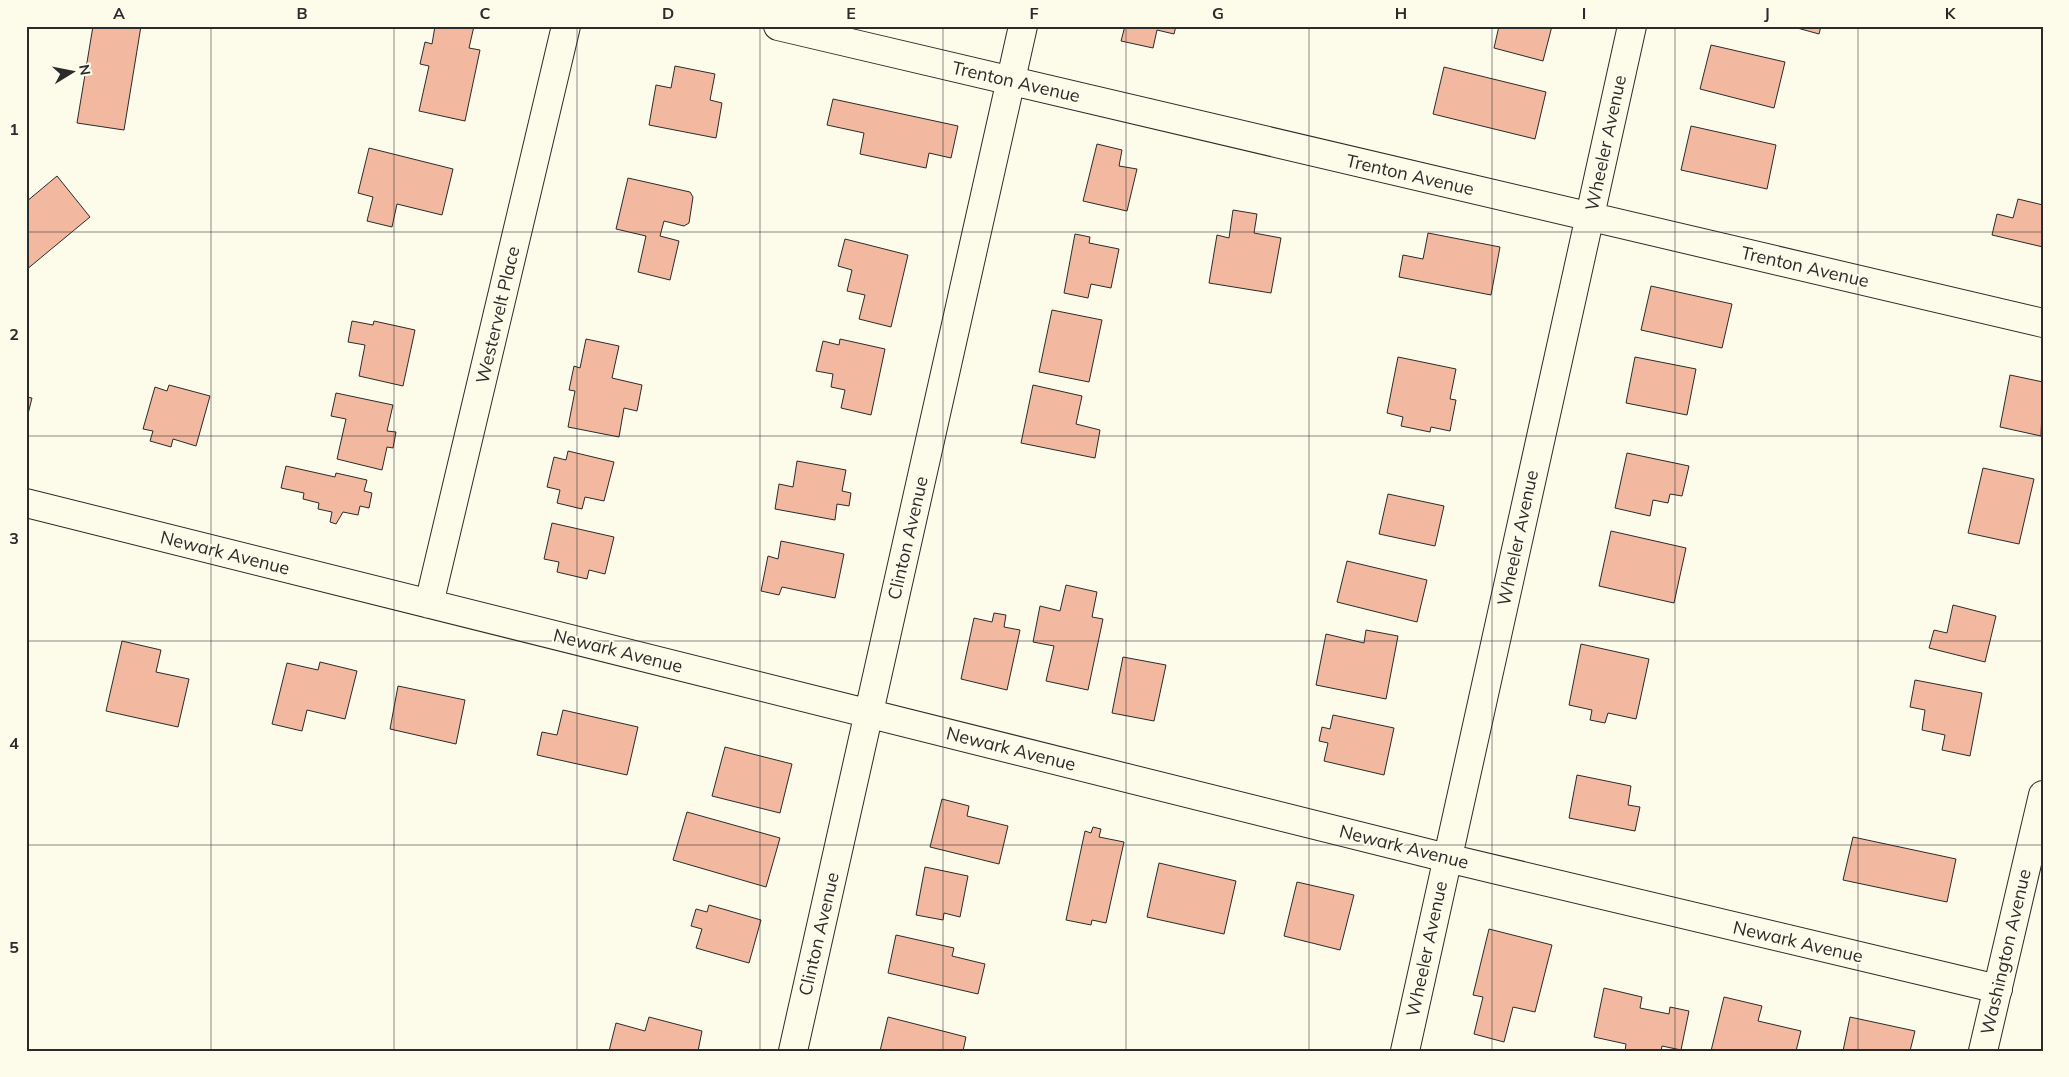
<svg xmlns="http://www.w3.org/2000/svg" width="2069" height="1077" font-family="Mulish,sans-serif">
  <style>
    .building { fill: #f2b8a0; stroke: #2b2b2b }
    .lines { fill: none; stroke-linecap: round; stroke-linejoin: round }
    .minor-casing { stroke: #2b2b2b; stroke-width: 30 }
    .major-casing { stroke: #2b2b2b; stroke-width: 30 }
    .minor { stroke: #fdfbea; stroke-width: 28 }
    .major { stroke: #fdfbea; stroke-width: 28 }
    .grid { fill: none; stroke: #2b2b2b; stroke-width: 1; stroke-opacity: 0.55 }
    .labels { text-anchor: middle; stroke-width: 4; stroke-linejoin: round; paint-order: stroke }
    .street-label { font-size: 18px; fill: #2b2b2b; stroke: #fdfbea }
    .neatline { fill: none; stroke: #2b2b2b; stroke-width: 2 }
    .grid-label { font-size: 16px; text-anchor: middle; font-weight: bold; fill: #2b2b2b }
  </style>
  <rect width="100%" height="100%" fill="#fdfbea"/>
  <path class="building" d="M93,26h48l-17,104 -47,-7z
    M435,26h39l-5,22 11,2 -15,71 -46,-10 10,-45 -9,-2 5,-22 7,2z
    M1125,26h51l-2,8 -17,-4 -4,18 -32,-7z
    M1499,26h53l-9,35 -49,-13z
    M1790,26h31l-2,8z
    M1711,45l74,17 -11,46 -74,-19z
    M675,66l40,8 -5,26 12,3 -6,35 -67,-13 7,-40 15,3z
    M1444,67l102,25 -11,47 -102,-25z
    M833,99l125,27 -7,32 -22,-5 -3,15 -66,-14 4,-21 -37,-8z
    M1691,126l85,19 -9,44 -86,-19z
    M1097,144l25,6 -3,16 18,3 -10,42 -44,-10z
    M369,148l84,21 -11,46 -45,-11 -5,23 -25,-6 6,-24 -15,-4z
    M57,176l33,41 -64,53v-68z
    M628,178l62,14 3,5 -4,26 -5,3 -20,-5 -4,15 19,5 -9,39 -32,-8 8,-36 -30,-7z
    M2018,199l25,6v42l-51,-12 5,-21 16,4z
    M1233,210l24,4 -3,19 27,5 -10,55 -62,-10 8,-48 12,3z
    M1428,233l72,14 -9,48 -92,-18 4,-22 20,4z
    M1075,234l15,3 -1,6 30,6 -8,39 -20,-4 -3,14 -24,-5z
    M845,239l63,16 -17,72 -32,-8 6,-24 -18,-4 5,-21 -14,-4z
    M1651,286l81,18 -10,44 -81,-18z
    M1052,310l50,10 -13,62 -50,-10z
    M352,321l21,4 1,-4 41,9 -12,56 -44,-10 6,-31 -17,-3z
    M586,339l33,7 -7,32 30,7 -5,26 -13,-3 -5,29 -51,-10 7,-36 -6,-1 5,-24 6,2z
    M840,339l45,10 -14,66 -30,-7 4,-18 -14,-3 2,-13 -17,-3 7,-30 16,4z
    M1398,357l58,12 -6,30 6,1 -6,31 -19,-4 -1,5 -29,-6 2,-9 -16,-4z
    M1635,357l61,12 -9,46 -61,-12z
    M2010,375l33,7 -2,54 -41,-9z
    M169,385l41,11 -14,50 -23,-7 -2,8 -21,-6 3,-10 -10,-2 12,-42 12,4z
    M1033,385l49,11 -6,28 24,6 -5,28 -74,-15z
    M336,393l57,12 -6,26 9,1 -3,16 -6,-1 -5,23 -45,-11 9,-40 -15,-3z
    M26,397l6,1 -6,24z
    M568,451l46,11 -10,39 -19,-4 -3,12 -25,-6 3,-13 -13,-3 7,-30 12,3z
    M1627,453l62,13 -7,30 -12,-2 -2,9 -15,-3 -3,16 -35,-8z
    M797,461l49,9 -4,21 9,2 -2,13 -12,-2 -2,16 -60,-11 4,-25 14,3z
    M286,466l49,11 1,-4 31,7 -3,11 8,2 -3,15 -9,-2 -2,9 -15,-3 -7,12 -6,-2 2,-10 -14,-3 1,-6 -16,-4 1,-6 -23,-5z
    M1983,468l51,11 -15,65 -51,-11z
    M1388,494l56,12 -9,40 -56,-12z
    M552,523l62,14 -9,37 -16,-4 -2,9 -30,-7 2,-10 -15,-3z
    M1611,531l75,17 -12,55 -75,-17z
    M781,541l63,13 -9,44 -53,-11 -3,8 -18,-4 7,-35 10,3z
    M1347,561l80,19 -10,42 -80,-20z
    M1066,585l31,7 -5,25 11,2 -15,71 -42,-9 8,-35 -21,-4 7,-36 20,5z
    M1953,605l43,11 -11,46 -56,-14 5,-18 13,3z
    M994,613l12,2 -2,12 16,3 -13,60 -46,-11 13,-61 18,4z
    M1366,630l32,6 -12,63 -70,-14 10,-51 38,9z
    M122,641l39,9 -5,22 33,7 -11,48 -72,-16z
    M1581,644l68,15 -13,60 -28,-6 -3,10 -15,-3 2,-10 -23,-5z
    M1123,657l43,8 -12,56 -42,-8z
    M320,662l37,9 -12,48 -38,-9 -5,21 -30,-7 15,-61 31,7z
    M1915,680l67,13 -12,63 -28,-6 3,-15 -23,-5 3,-20 -15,-3z
    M398,686l67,14 -9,44 -66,-15z
    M563,710l75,17 -11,48 -90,-20 5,-23 15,3z
    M1333,715l61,13 -10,47 -60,-14 4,-18 -9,-2 3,-14 8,2z
    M725,747l67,17 -12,49 -68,-17z
    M1577,775l54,11 -3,19 12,2 -5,24 -66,-13z
    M942,799l27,7 -2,10 41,10 -9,38 -69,-17z
    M687,812l93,26 -14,49 -93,-27z
    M1093,827l8,2 -2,8 25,5 -18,81 -14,-3 -1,5 -25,-5 19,-89 6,2z
    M1853,837l103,22 -9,43 -104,-22z
    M1159,863l77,18 -12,53 -77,-17z
    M925,867l43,9 -8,41 -16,-4 -1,7 -27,-5z
    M1297,882l57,13 -14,55 -56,-14z
    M709,905l52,15 -12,43 -53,-15 6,-19 -11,-3 5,-17 11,3z
    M1489,929l63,16 -17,67 -22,-5 -9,35 -30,-8 9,-37 -10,-2z
    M896,935l58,13 -2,8 33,8 -7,30 -90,-21z
    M1604,988l38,9 -2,11 29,6 1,-7 19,4 -8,39 -19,-4 -1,5h-36l1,-7 -32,-7z
    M1724,997l38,9 -4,15 43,10 -5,20h-85z
    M649,1017l53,14 -4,20h-89l7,-28 29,8z
    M888,1017l78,20 -3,14h-83z
    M1850,1017l65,14 -5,20h-67z"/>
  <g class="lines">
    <g class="minor-casing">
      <path id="minor" d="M778,26l1265,297
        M26,503l1421,355 551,131
        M429,604l137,-578
        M793,1051l230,-1025
        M1405,1051l227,-1025"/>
    </g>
    <g class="major-casing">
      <path id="major" d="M1983,1051l60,-256"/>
    </g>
    <use href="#minor" class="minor"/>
    <use href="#major" class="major"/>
  </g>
  <path class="grid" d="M211,26v1025M394,26v1025M577,26v1025M760,26v1025M943,26v1025M1126,26v1025M1309,26v1025M1492,26v1025M1675,26v1025M1858,26v1025M26,232h2017M26,436h2017M26,641h2017M26,845h2017"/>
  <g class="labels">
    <g class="street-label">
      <text transform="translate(1016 82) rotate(13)" y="6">Trenton Avenue</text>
      <text transform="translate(1606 143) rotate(-78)" y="6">Wheeler Avenue</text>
      <text transform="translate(1410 175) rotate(13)" y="6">Trenton Avenue</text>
      <text transform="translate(1805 267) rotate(13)" y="6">Trenton Avenue</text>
      <text transform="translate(498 315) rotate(-77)" y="6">Westervelt Place</text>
      <text transform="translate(908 538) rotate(-77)" y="6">Clinton Avenue</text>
      <text transform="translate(1518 538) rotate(-78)" y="6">Wheeler Avenue</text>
      <text transform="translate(225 553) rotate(14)" y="6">Newark Avenue</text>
      <text transform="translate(618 651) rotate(14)" y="6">Newark Avenue</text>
      <text transform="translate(1011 749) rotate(14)" y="6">Newark Avenue</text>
      <text transform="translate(1404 847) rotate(14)" y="6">Newark Avenue</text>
      <text transform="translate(819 934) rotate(-77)" y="6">Clinton Avenue</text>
      <text transform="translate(1798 942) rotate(13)" y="6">Newark Avenue</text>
      <text transform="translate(1427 949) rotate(-78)" y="6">Wheeler Avenue</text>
      <text transform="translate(2006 952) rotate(-77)" y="6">Washington Avenue</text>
    </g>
  </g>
  <rect width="2069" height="1077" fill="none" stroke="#fdfbea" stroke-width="55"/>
  <g transform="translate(72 72) rotate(80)" stroke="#fdfbea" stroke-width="4" paint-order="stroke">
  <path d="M0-4L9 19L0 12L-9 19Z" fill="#2b2b2b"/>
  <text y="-8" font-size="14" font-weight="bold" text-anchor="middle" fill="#2b2b2b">N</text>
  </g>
  <rect x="28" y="28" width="2014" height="1022" class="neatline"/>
  <g class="grid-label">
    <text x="119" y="19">A</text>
    <text x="302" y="19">B</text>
    <text x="485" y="19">C</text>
    <text x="668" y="19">D</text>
    <text x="851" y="19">E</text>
    <text x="1034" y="19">F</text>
    <text x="1218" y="19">G</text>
    <text x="1401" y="19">H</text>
    <text x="1584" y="19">I</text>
    <text x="1767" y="19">J</text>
    <text x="1950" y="19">K</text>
    <text x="14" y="135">1</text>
    <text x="14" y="340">2</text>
    <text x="14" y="544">3</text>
    <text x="14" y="749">4</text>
    <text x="14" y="953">5</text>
  </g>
</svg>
